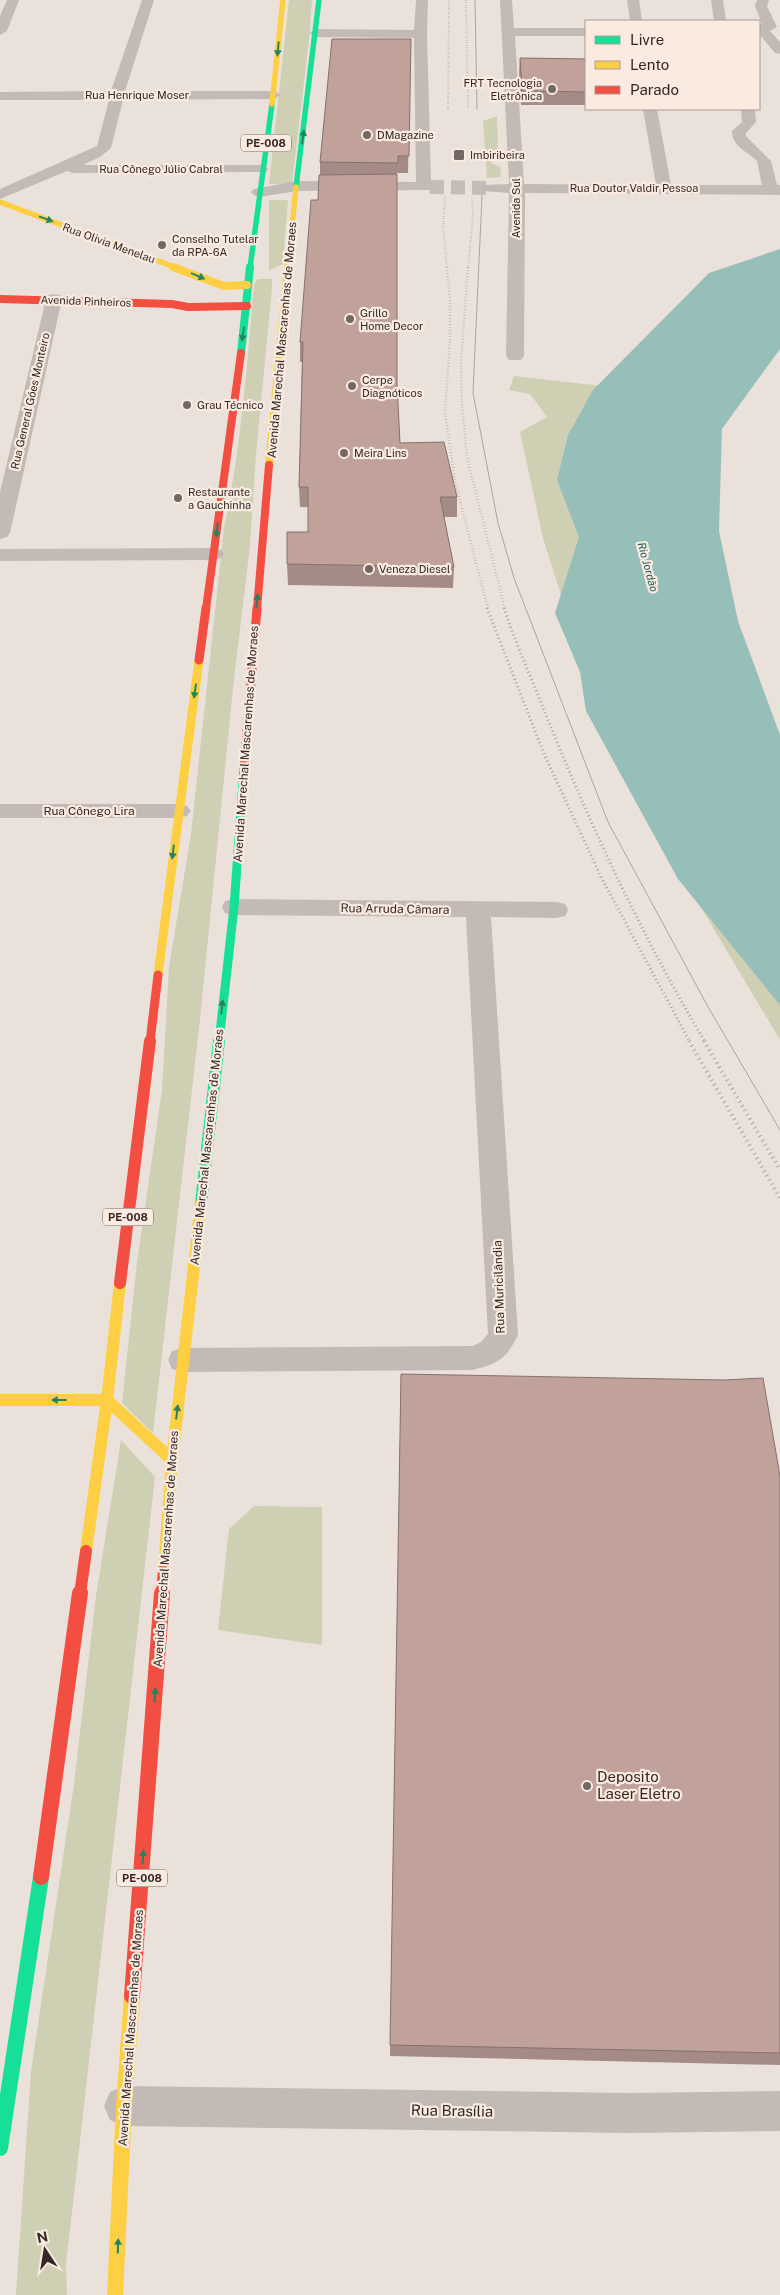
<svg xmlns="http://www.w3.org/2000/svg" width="780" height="2295" font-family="'Public Sans',sans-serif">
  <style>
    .green { fill: #cecfb3 }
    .water { fill: #96bfba }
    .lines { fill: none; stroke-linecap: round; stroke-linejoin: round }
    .street-tunnel { stroke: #c6bcb6; stroke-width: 14; stroke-dasharray: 14 7; stroke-linecap: butt }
    .street { fill: #c3bab5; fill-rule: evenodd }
    .fast-far4 { stroke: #16e098; stroke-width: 5.5 }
    .fast-far3 { stroke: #16e098; stroke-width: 8 }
    .fast-far2 { stroke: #16e098; stroke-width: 9 }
    .fast-far1 { stroke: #16e098; stroke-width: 12 }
    .fast { stroke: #16e098; stroke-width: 16 }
    .slow-far4 { stroke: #ffcf43; stroke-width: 5.5 }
    .slow-far3 { stroke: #ffcf43; stroke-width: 8 }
    .slow-far2 { stroke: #ffcf43; stroke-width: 9 }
    .slow-far1 { stroke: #ffcf43; stroke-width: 12 }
    .slow { stroke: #ffcf43; stroke-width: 16 }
    .jam-far3 { stroke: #f24e42; stroke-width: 8 }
    .jam-far2 { stroke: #f24e42; stroke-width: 9 }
    .jam-far1 { stroke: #f24e42; stroke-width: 12 }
    .jam { stroke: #f24e42; stroke-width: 16 }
    .tram { stroke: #aba39f; stroke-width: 1 }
    .rail-far3 { stroke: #aba39f; stroke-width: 2; stroke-dasharray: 0.5 2; stroke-linecap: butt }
    .rail-far2 { stroke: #aba39f; stroke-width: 2.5; stroke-dasharray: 0.5 2.5; stroke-linecap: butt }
    .rail-far1 { stroke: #aba39f; stroke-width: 3; stroke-dasharray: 1 3; stroke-linecap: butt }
    .rail { stroke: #aba39f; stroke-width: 4; stroke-dasharray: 1 4; stroke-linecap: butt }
    .wall { fill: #a58b85 }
    .building { fill: #c0a29b; stroke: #86716c }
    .oneway { fill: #24845e }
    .poi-dot { fill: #736864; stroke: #faebe0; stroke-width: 2 }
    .labels { text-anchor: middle; stroke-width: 4.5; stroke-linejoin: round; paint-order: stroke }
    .far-poi-label { font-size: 11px; fill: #332724; stroke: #faebe0; text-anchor: start }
    .far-street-label { font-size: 11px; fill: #332724; stroke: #faebe0 }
    .shield { fill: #faebe0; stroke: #6f625c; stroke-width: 1 }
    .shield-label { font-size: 11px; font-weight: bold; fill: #332724 }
    .far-water-label { font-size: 11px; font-style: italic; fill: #175754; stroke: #faebe0 }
    .street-label { font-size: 12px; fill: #332724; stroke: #faebe0 }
    .near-poi-label { font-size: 15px; fill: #332724; stroke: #faebe0; text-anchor: start }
    .near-street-label { font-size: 15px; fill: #332724; stroke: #faebe0 }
  </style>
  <rect width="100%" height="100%" fill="#ebe1db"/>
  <path class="green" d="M289,0h23l-3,40 -17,144h-23z
    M497,116l1,36 -7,4v7l9,4 1,10 -14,1 -4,-57z
    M269,200h19l-5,64 -14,6z
    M258,279h14v9l-16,166 -6,91 -17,143 -33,331 -47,414 -31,-30 15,-141 25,-172 7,-123 22,-133 33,-306c17,-80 23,-162 30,-244z
    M514,376l106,12 160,603v49l-84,-141 -123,-266 -30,-95 -23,-106 27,-15 -17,-23 -21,-4z
    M121,1440l34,37 -89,788 1,30h-51l15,-224 43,-287 22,-188z
    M254,1506l68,1v138l-104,-15 11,-101z"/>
  <path class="water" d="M780,249v100l-58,80 -3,102 19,90 42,114v270l-102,-126 -92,-168 -6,-39 -25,-59 24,-76 -22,-57 11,-45 25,-45 116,-117z"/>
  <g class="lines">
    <path class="street-tunnel" d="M430,187l58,1"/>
    <path class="street" d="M7,0h12l-12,31 -7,4v-19z
      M142,0h12l-29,91h149l7,4 -7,4 -151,1 -12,48 -11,9 -17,8h178l5,1 2,3 -2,3 -193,1 -6,-2 -67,28v-10l97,-43 12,-46h-109v-8l111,-1z
      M416,0h12l-1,34 4,149 7,4 -3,3 -138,1 -38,6 -5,-2 -3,-3 3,-3 43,-8 119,1 -2,-144 -98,-1 -7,-4 7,-4 98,1z
      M500,0h12l2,28h72v8h-71l9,148 132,1 -13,-76h14l14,76h91l-5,-24c-10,-10 -25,-14 -25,-30l10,-9 -1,-13h14l1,13 -10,11v3l25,25 6,24h3v10l-255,-2 -1,163 -3,4h-12l-3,-4 3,-163 -26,-2 -3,-3 3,-3 26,-1z
      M627,0h12l3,21h-12z
      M711,0h12l3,21h-12z
      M757,0h12l-2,6 10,21 -7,4 10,11v12l-5,-1 -16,-19v-9l3,-1 -7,-18z
      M54,294l6,1 2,4 -52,234 -3,4 -7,2v-47l46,-193 2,-4z
      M214,548l7,2 3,4 -3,4 -7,2 -214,1v-12z
      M0,804h179l8,2 4,5 -4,5 -8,2h-179z
      M234,899l322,3 9,2 3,6 -3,6 -9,2 -65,-1 27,418c-12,24 -19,28 -45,35l-290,2 -11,-3 -4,-9 4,-9 11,-3 290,-2 8,-4 7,-8 -22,-417 -232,-2 -9,-2 -3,-6 3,-6z
      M124,2086l504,7 152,-2v40l-152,2 -504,-7 -14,-6 -6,-14 6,-14z"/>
    <path class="fast-far4" d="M296,187l23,-187
      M250,268l22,-164"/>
    <path class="fast-far3" d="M241,353l9,-86"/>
    <path class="fast-far2" d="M219,1042l15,-135 9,-125"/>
    <path class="fast-far1" d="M201,1204l18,-163"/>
    <path class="fast" d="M0,2148l41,-271"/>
    <path class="slow-far4" d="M272,104l11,-104
      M0,202l177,66
      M288,268l8,-81"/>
    <path class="slow-far3" d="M173,267l51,19 23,-1
      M269,465l19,-198"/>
    <path class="slow-far2" d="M158,975l41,-315"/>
    <path class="slow-far1" d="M0,1400h107l65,60
      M86,1551l21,-151 13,-117
      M164,1570l8,-110 29,-256"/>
    <path class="slow" d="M115,2295l9,-189 8,-110"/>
    <path class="jam-far3" d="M0,299l172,5 16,3 59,-1
      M206,609l35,-256
      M257,609l12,-144"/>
    <path class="jam-far2" d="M199,660l7,-52
      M243,782l14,-174
      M150,1042l8,-67"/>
    <path class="jam-far1" d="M120,1283l30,-242
      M80,1594l6,-43
      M162,1594l2,-24"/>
    <path class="jam" d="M41,1877l39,-284
      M132,1996l30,-403"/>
    <path class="tram" d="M475,0l2,109
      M482,196l-9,197 25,130 16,55 94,244 99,183 73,125"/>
    <path class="rail-far3" d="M466,0l2,109
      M448,109l1,-109
      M445,196l-2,31 4,41
      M468,268l5,-52 -1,-20"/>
    <path class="rail-far2" d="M447,267l3,36v37l-5,72 10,69 33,128
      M468,267l-7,95 1,44 5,52 38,151"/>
    <path class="rail-far1" d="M487,608l57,146 58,125 88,163
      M504,608c11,34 27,69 40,102 46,115 98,226 161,332"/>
    <path class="rail" d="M689,1041l91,157
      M704,1041l76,129"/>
  </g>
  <path class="wall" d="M411,39l-3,134h-11v211l3,59 57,54v20h-13l10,50 -1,21 -165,-3 -1,-21 21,-32v-25h-8l-1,-20 3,-125h-2v-20l18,-142 2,-25v-13z
    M520,58l66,1v46h-65l-2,-33z
    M401,1374l379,102v589l-390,-9z"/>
  <path class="building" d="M332,39h79l-2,117h-11v7l-78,-1z
    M520,58l66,1v33l-64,-1z
    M397,174v210l3,59 44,-1 13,55h-17l14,70 -167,-3v-32h21v-45h-9l4,-145h-3l11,-142h7l1,-25z
    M401,1374l323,6 39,-2 17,98v577l-390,-8z"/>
  <defs><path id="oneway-solid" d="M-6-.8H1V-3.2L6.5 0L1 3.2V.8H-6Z" transform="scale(1.25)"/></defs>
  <g class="oneway">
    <use href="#oneway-solid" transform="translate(278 49) rotate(95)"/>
    <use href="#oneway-solid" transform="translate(303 137) rotate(-82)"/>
    <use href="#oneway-solid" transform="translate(46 219) rotate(20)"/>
    <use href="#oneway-solid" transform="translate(198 276) rotate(23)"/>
    <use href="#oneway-solid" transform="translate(243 334) rotate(98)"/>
    <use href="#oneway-solid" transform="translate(217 530) rotate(97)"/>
    <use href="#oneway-solid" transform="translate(257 601) rotate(-85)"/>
    <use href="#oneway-solid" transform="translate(195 691) rotate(98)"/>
    <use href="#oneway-solid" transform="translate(173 852) rotate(97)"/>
    <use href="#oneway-solid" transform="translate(222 1007) rotate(-84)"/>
    <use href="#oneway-solid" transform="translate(59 1400) rotate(180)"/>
    <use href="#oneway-solid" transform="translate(177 1412) rotate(-83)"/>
    <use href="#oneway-solid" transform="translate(155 1695) rotate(-86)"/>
    <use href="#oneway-solid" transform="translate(143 1857) rotate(-86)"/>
    <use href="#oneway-solid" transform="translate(118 2246) rotate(-88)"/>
  </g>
  <g class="poi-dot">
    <circle cx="552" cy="89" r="5"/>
    <circle cx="367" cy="135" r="5"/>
    <rect x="453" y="149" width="12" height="12" rx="2.5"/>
    <circle cx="162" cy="245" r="5"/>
    <circle cx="350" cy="319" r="5"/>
    <circle cx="352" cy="386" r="5"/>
    <circle cx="187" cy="405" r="5"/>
    <circle cx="344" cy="453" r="5"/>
    <circle cx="178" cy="498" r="5"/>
    <circle cx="369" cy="569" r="5"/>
    <circle cx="587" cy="1786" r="5"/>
  </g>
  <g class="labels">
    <g class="far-poi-label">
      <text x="542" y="87" text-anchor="end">FRT Tecnologia<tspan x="542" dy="13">Eletrônica</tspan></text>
      <text x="377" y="139">DMagazine</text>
      <text x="470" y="159">Imbiribeira</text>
      <text x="172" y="243">Conselho Tutelar<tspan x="172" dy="13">da RPA-6A</tspan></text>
      <text x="360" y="317">Grillo<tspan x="360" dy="13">Home Decor</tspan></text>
      <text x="362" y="384">Cerpe<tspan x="362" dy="13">Diagnóticos</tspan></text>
      <text x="197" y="409">Grau Técnico</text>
      <text x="354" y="457">Meira Lins</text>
      <text x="188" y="496">Restaurante<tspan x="188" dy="13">a Gauchinha</tspan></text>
      <text x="379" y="573">Veneza Diesel</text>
    </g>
    <g class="far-street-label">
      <text x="137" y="99">Rua Henrique Moser</text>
      <text x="161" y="173">Rua Cônego Júlio Cabral</text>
      <text x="634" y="192">Rua Doutor Valdir Pessoa</text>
      <text transform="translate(516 208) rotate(-90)" y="4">Avenida Sul</text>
      <text transform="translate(109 243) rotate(20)" y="4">Rua Olivia Menelau</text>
      <text transform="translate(86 301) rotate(2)" y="4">Avenida Pinheiros</text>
      <text transform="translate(30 401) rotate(-77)" y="4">Rua General Góes Monteiro</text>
    </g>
    <g class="shield">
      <rect x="241" y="134.5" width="50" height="17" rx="4"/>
      <rect x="103" y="1208.5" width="50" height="17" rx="4"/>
      <rect x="117" y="1869.5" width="50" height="17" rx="4"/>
    </g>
    <g class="shield-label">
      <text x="266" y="147">PE-008</text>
      <text x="128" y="1221">PE-008</text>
      <text x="142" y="1882">PE-008</text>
    </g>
    <g class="far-water-label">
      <text transform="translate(648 567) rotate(75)" y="4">Rio Jordão</text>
    </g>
    <g class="street-label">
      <text transform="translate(282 340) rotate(-85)" y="4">Avenida Marechal Mascarenhas de Moraes</text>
      <text transform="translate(246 744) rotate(-86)" y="4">Avenida Marechal Mascarenhas de Moraes</text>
      <text x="89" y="815">Rua Cônego Lira</text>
      <text transform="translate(395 909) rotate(1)" y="4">Rua Arruda Câmara</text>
      <text transform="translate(207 1147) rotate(-84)" y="4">Avenida Marechal Mascarenhas de Moraes</text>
      <text transform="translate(499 1287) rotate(-92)" y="4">Rua Muricilândia</text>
      <text transform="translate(166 1549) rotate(-86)" y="4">Avenida Marechal Mascarenhas de Moraes</text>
      <text transform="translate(131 2028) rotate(-86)" y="4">Avenida Marechal Mascarenhas de Moraes</text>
    </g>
    <g class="near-poi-label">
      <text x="597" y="1782">Deposito<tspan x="597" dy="17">Laser Eletro</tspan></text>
    </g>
    <g class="near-street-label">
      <text transform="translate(452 2111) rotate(1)" y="5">Rua Brasília</text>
    </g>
  </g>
  <rect x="585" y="20" width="175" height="90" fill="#faebe0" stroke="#aa9d95"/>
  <rect x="595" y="36" width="25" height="8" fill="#16e098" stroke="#aa9d95"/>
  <text x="630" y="45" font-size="15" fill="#332724">Livre</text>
  <rect x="595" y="61" width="25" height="8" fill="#ffcf43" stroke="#aa9d95"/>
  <text x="630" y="70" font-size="15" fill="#332724">Lento</text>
  <rect x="595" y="86" width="25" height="8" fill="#f24e42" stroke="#aa9d95"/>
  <text x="630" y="95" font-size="15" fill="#332724">Parado</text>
  <g transform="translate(45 2250) rotate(348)" stroke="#faebe0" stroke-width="4" paint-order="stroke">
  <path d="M0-4L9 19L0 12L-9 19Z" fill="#332724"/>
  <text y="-8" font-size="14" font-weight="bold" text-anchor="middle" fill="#332724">N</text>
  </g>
</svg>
